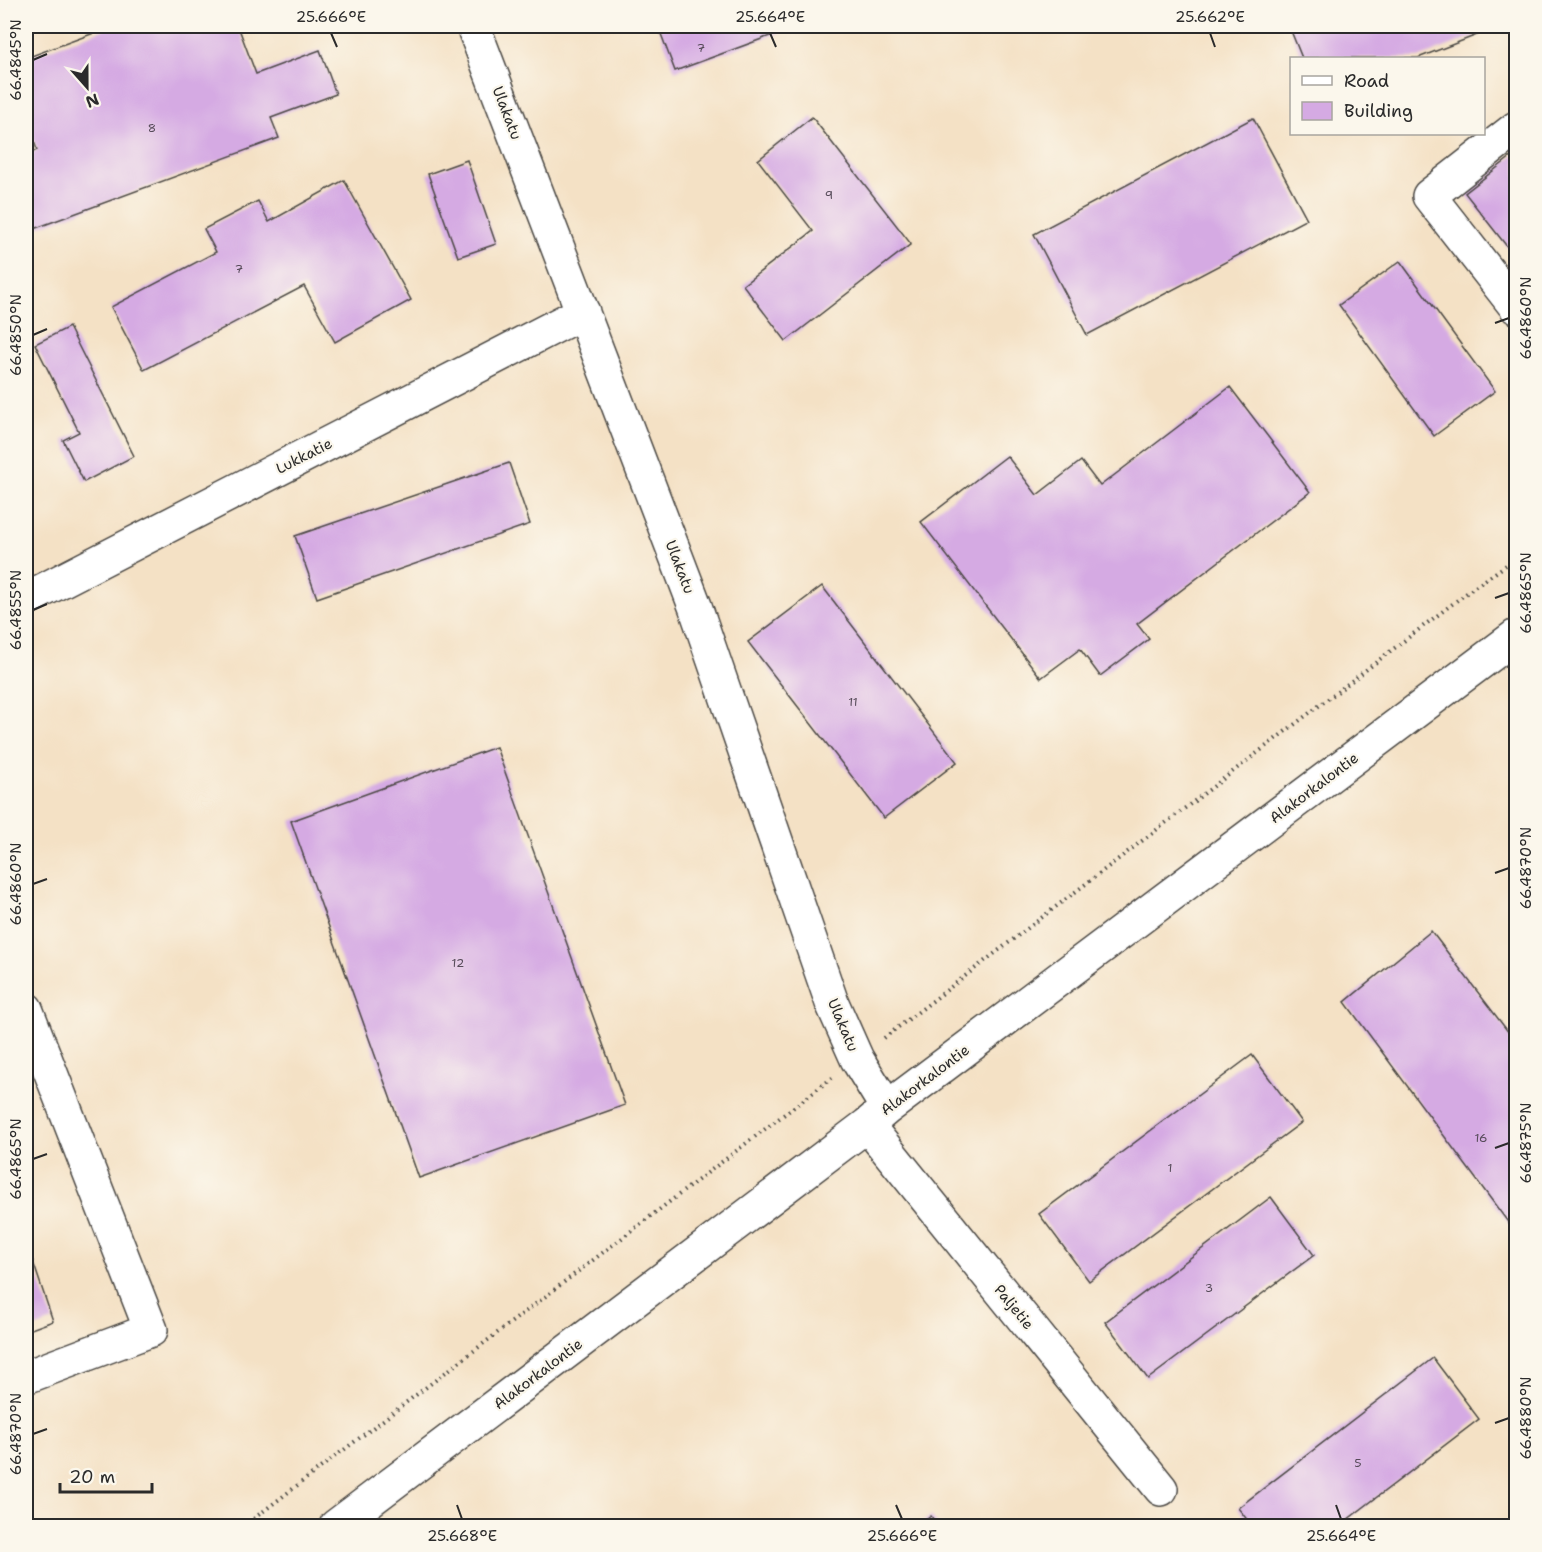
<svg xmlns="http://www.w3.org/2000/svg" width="1542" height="1552" font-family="'Shantell Sans',sans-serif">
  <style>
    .building { fill: #d5aae3 }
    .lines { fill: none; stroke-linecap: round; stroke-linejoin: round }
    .minor-casing { stroke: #494642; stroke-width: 36 }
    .path { stroke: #494642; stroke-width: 4; stroke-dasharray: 1.5 4.5; stroke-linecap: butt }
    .minor { stroke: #fff; stroke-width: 33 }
    .ticks { fill: none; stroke: #2b2b2b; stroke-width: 2 }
    .labels { text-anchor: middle; stroke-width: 4.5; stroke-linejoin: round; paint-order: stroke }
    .number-label { font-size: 12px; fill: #564b59 }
    .street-label { font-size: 15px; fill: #2b2b2b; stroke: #fbf7ec }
    .neatline { fill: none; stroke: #2b2b2b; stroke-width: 2 }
    .ticks-label { font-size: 15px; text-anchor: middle; fill: #2b2b2b }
  </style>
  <rect width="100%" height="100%" fill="#fbf7ec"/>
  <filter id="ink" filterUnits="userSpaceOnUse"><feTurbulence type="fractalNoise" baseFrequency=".0167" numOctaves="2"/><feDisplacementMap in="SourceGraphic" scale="12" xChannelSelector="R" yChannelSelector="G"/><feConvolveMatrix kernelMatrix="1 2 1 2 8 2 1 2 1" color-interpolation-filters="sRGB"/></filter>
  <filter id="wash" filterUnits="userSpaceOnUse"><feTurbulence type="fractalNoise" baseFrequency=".008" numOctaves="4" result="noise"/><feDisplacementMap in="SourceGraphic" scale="24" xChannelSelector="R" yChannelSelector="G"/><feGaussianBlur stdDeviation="1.35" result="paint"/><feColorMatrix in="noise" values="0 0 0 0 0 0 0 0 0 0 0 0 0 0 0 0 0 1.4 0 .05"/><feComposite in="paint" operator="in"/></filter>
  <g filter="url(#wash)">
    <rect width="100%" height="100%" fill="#f4e1c5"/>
    <g id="blocks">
      <path class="building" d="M113,26h125l18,48 64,-24 16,44 -65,24 8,20 -243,90 -10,-29v-44l11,-5 -11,-32v-60z
        M658,26h139l-122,45z
        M1289,26h211l-82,32h-116z
        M812,117l99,127 -125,97 -43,-56 70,-54 -55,-71z
        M1253,118l54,101 -220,116 -53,-101z
        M1516,153v105l-51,-65z
        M467,160l29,84 -38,13 -30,-83z
        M344,180l67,120 -76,42 -31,-56 -160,84 -33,-63 105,-55 -12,-23 54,-28 11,21z
        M1400,261l95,130 -61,45 -95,-131z
        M69,327l65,129 -50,26 -21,-42 16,-8 -44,-88z
        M1230,387l80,105 -173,132 12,15 -49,37 -20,-27 -39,29 -120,-156 86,-66 30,39 44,-34 19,25z
        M509,463l21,61 -213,74 -22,-62z
        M822,586l135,176 -73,56 -136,-176z
        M496,747l129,358 -206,73 -128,-357z
        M1431,931l85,111v191l-171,-231z
        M1252,1055l50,67 -213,159 -50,-67z
        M1271,1197l43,58 -166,124 -43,-57z
        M26,1241l27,80 -27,10z
        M1433,1358l46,61 -140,107h-87l-14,-18z
        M931,1516l8,10h-21z"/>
    </g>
  </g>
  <g filter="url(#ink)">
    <use href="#blocks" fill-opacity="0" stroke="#494642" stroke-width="1.5"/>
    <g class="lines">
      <g class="minor-casing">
        <path id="minor" d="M473,26l222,580 137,397 25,56 30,49
          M1516,128l-87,68 87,111
          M26,599l557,-287
          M26,1009l125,321 -125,47
          M867,1125l294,364
          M336,1526l531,-401 20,-17 629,-472"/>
      </g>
      <path class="path" d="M884,1038l584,-446 48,-34
        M244,1526l588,-448"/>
      <use href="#minor" class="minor"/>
    </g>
  </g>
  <path class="ticks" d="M331,33l6,14M770,33l6,14M1210,33l5,14M33,60l14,-6M1495,323l14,-5M33,335l14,-6M1495,598l14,-5M33,610l14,-6M1495,873l14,-5M33,884l14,-5M1495,1148l14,-5M33,1159l14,-5M1495,1423l14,-5M33,1434l14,-5M457,1505l5,14M896,1505l6,14M1336,1505l5,14"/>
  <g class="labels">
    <g class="number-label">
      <text x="701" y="52">7</text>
      <text x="152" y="132">8</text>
      <text x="829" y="199">9</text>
      <text x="239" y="273">7</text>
      <text x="853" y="706">11</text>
      <text x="458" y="967">12</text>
      <text x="1481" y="1142">16</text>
      <text x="1170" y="1172">1</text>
      <text x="1209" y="1292">3</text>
      <text x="1358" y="1467">5</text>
    </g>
    <g class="street-label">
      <text transform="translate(507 113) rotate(69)" y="5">Ulakatu</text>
      <text transform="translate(304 456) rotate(-27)" y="5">Lukkatie</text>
      <text transform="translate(680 567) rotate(69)" y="5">Ulakatu</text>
      <text transform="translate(1314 788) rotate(-37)" y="5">Alakorkalontie</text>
      <text transform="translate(843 1025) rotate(67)" y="5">Ulakatu</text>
      <text transform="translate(925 1080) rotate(-37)" y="5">Alakorkalontie</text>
      <text transform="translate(1014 1307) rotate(51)" y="5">Paljetie</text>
      <text transform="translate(538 1374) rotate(-37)" y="5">Alakorkalontie</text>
    </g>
  </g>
  <rect width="1542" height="1552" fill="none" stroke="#fbf7ec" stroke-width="66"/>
  <rect x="1290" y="57" width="195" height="78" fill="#fbf7ec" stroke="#a8a59f" stroke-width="1.5"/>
  <rect x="1302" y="76" width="30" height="9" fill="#ffffff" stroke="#a8a59f" stroke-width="1.5"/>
  <text x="1344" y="87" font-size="18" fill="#2b2b2b">Road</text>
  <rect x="1302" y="102" width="30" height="18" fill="#d5aae3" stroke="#a8a59f" stroke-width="1.5"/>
  <text x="1344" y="117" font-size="18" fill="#2b2b2b">Building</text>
  <g transform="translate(87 87) rotate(159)" stroke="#fbf7ec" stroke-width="4.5" paint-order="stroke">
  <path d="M0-4.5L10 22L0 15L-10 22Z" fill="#2b2b2b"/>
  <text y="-9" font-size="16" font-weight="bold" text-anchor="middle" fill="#2b2b2b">N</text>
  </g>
  <path d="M60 1483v9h92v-9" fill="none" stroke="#2b2b2b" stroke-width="3"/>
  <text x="69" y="1483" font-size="18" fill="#2b2b2b" stroke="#fbf7ec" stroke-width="4.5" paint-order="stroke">20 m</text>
  <rect x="33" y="33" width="1476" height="1486" class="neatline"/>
  <g class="ticks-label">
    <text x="331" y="22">25.666°E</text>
    <text x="770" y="22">25.664°E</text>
    <text x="1210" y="22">25.662°E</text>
    <text transform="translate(16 60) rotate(-90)" y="5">66.4845°N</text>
    <text transform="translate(1526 318) rotate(-90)" y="5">66.4860°N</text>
    <text transform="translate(16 335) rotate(-90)" y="5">66.4850°N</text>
    <text transform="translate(1526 593) rotate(-90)" y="5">66.4865°N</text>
    <text transform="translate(16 610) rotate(-90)" y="5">66.4855°N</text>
    <text transform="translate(1526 868) rotate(-90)" y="5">66.4870°N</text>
    <text transform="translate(16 884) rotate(-90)" y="5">66.4860°N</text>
    <text transform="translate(1526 1143) rotate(-90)" y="5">66.4875°N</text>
    <text transform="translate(16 1159) rotate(-90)" y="5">66.4865°N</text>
    <text transform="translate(1526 1418) rotate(-90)" y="5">66.4880°N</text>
    <text transform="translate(16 1434) rotate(-90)" y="5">66.4870°N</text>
    <text x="462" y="1541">25.668°E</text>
    <text x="902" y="1541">25.666°E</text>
    <text x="1341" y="1541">25.664°E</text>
  </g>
</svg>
